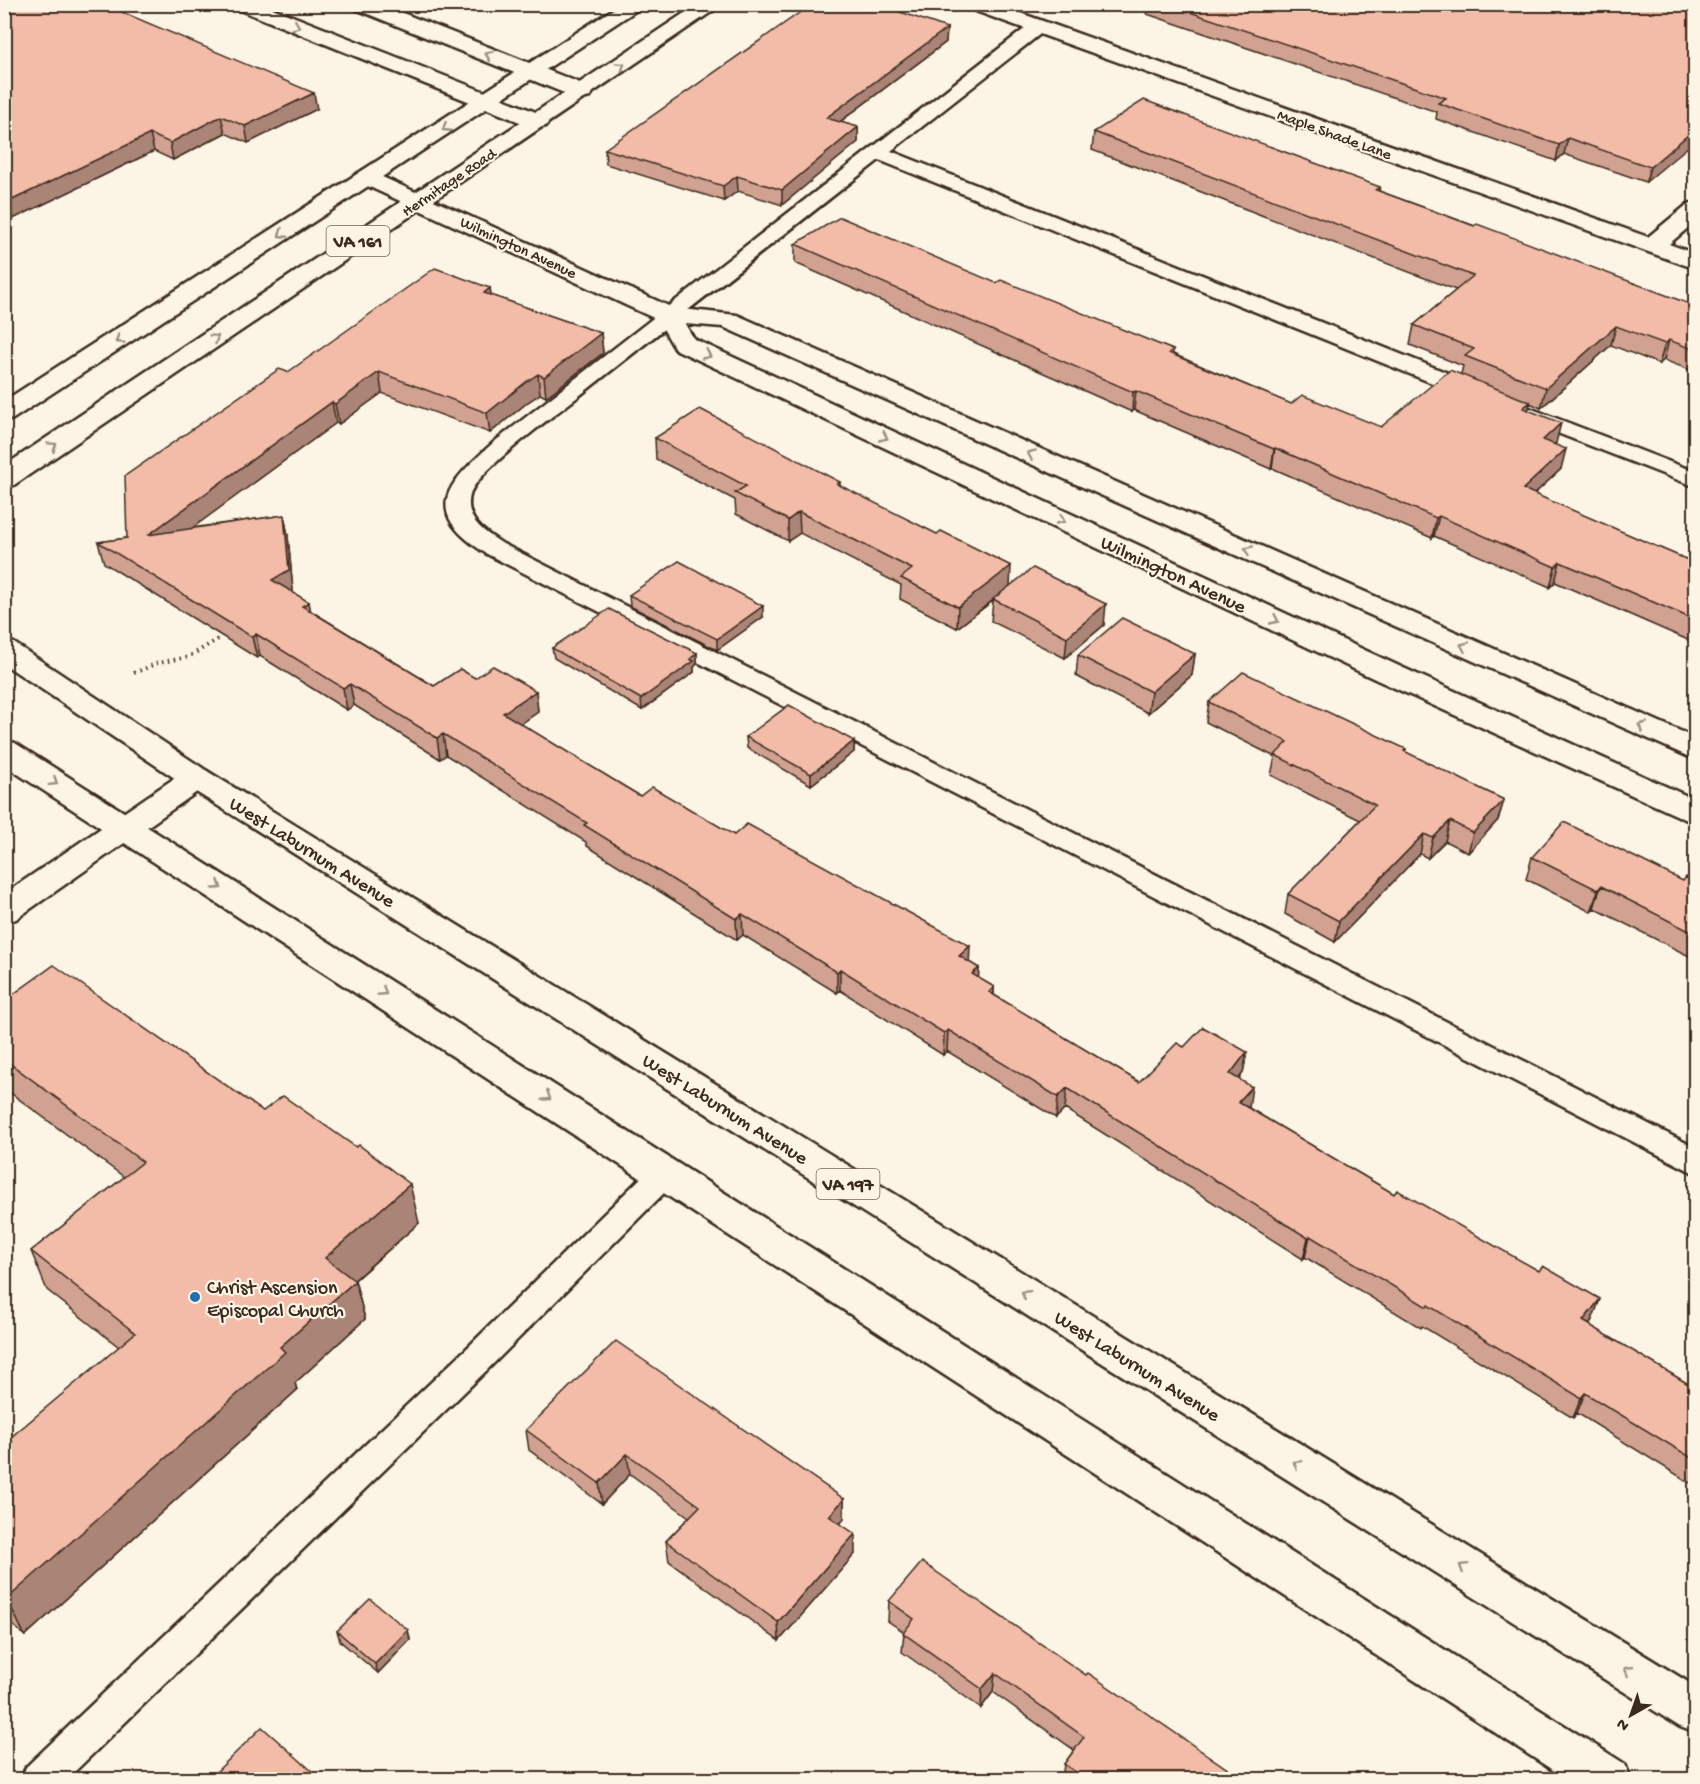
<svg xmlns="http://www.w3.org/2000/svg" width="1700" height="1784" font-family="'Gochi Hand',sans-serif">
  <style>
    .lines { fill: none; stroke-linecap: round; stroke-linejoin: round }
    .lane-casing { stroke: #3b2a1e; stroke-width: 5 }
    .street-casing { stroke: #3b2a1e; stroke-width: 5 }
    .primary-casing { stroke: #3b2a1e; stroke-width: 5 }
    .path { stroke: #3b2a1e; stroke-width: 4; stroke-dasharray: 1.5 4.5; stroke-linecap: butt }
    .lane { fill: #fcf5e5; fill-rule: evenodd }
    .street { fill: #fcf5e5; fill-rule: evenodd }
    .primary { fill: #fcf5e5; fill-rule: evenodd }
    .wall { fill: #d1a291; stroke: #3b2a1e; stroke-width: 1.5 }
    .shaded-wall { fill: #aa8476; stroke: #3b2a1e; stroke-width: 1.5 }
    .building { fill: #f3bca9; stroke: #3b2a1e; stroke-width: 1.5 }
    .oneway { stroke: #9c9082 }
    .poi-dot { fill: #1f6fb2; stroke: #fcf5e5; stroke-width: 2 }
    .labels { text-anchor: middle; stroke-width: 4.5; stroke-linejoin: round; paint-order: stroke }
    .far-street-label { font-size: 16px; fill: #3b2a1e; stroke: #fcf5e5 }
    .shield { fill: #fcf5e5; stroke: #75675a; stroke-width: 1.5 }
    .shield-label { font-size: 18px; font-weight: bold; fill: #3b2a1e }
    .street-label { font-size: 20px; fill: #3b2a1e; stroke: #fcf5e5 }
    .poi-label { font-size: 20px; fill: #3b2a1e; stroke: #fcf5e5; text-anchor: start }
  </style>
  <rect width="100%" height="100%" fill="#fcf5e5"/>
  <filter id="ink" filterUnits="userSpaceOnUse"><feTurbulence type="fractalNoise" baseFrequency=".0167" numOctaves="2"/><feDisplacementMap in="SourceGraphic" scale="12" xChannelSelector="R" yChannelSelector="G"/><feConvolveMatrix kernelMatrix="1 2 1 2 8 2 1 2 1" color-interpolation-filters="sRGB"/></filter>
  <g filter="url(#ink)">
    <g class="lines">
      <g class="lane-casing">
        <path id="lane" d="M1038,22l6,1 3,4 -3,4 -153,120 592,236 3,5 -3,5 -8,1 -8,-1 -588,-237c-100,78 -200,157 -300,236 -22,17 -99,73 -108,96 -9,26 13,40 32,52l1193,604v26l-1209,-620c-68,-43 -40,-70 7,-112l538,-419z
          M1527,407l169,65v15l-177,-69 -3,-5 3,-5z
          M665,1161l11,4 4,8 -4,8 -190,190 -420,409h-45l5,-13 438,-416 190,-186z"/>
      </g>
      <g class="street-casing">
        <path id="street" d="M232,4h30l284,112 3,5 -3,5 -8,2 -8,-2 -295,-118z
          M350,4h30l210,83 3,5 -3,5 -8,2 -8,-2 -221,-89z
          M964,4h31l653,233 40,-33 8,-2v19l-27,23 27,10v15l-729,-261z
          M369,171l304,137 64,7 959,423v22l-973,-433 -38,-3 9,15 705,327 297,134v24l-319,-144 -702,-331 -17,-29 -297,-137 -4,-5 4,-5z
          M196,767l11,4 5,7 -5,7 -191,134 -12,4v-29l181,-123z"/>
      </g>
      <g class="primary-casing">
        <path id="primary" d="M621,4h25l-633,415 -9,2v-20z
          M698,4h25l-709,481 -10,2v-21z
          M4,641l10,2 193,128 1489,916v46l-16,-6 -1495,-942 -181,-121z
          M4,740l11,3 1610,1021 6,16h-63l-1564,-1015z"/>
      </g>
      <path class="path" d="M134,673l24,-10 30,-6 34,-20"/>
      <use href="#lane" class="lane"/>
      <use href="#street" class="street"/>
      <use href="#primary" class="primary"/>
    </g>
    <path class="wall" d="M4,4l313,105 -69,34 -23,-10 -52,27 -19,-9 -141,68 -9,-5z
      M1148,4h547l-49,178 -82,-28 -8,7 -120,-42 1,-7 -290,-98z
      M947,28l-1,14 -106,80 18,5v15l-76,63 -44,-14 -14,10 -118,-37 -1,-15z
      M1094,132l286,55 -1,4 316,115v66l-31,-12 -5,4 -48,-19 -70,63 -11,-5 -2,7 28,33 -1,1 6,25 -27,25 161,69v80l-140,-61 -5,5 -116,-51 -2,2 -160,-70 -1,1 -137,-59 -2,2 -337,-149v-19l201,39 177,67v4l118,50 90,23 80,-53 2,-8 -53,-21 4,-20 42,-35 -364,-140z
      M490,288l1,7 110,38 2,20 -57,44 -6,-3 -12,8 -38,31 -108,-40 -43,31 -3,-1 -145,105 93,-13 4,21 5,55 -1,1 19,19 123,75 41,-8 61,13 2,21 -17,12 119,72 94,39 235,127 10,6 -1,10 16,9v8l145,87 45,-35 63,5 -4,21 -4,6 10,29 145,86 145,77 61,28 -8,21 -3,5 106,63v98l-118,-73 -4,5 -151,-92 -1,2 -116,-71 -2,2 -238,-150 -9,9 -109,-67 -4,4 -103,-65 -3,3 -94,-58 -6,5 -150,-94 -1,-4 -140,-87 -6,4 -86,-54 -7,5 -87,-54 -3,2 -153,-95 -6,-21 29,-4 161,-166z
      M655,438l185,44v4l170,100 94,39 -39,33 -74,-37 2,-20 -36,27 -57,-29 1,-14 -101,-52 -12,8 -52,-27 -1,-14 -79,-41z
      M629,595l134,22 -46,33 -87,-44z
      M552,648l145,5v11l-3,3v5l-52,38 -88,-52z
      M1195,654l-3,21 -44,38 -72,-37 2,-21z
      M1209,702l197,47 -1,3 99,48 -6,20 -30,33 -23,-12 -17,17 -8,-4 -85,88 -50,-28 3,-20 72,-74 -89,-45 4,-18 -69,-35z
      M746,737l108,4v11l-43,33 -64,-37z
      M1532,857l151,24 12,1v77l-101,-51 -3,4 -65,-33z
      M4,1001l415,222 -64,57 10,39 -70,64 2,7 -272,246 -21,-19v-174l115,-96 -72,-57 -16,-39 93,-74 -120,-89z
      M526,1430l318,69v20l-4,5 15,30 -76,87 -110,-80 -3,-20 23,-24 -59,-43 -28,30 -73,-54z
      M889,1601l197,74 156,104h-180l2,-15 10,-14 -81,-58 -12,16 -79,-56 2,-20 -16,-11z
      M408,1630l2,10 -32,33 -38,-32 -3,-10z"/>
    <path class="shaded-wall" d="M947,28l-1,14 -120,90v-14z
      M314,93l3,16 -69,34 -3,-17z
      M221,116l4,17 -52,27 -3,-17z
      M858,127v15l-76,63v-15z
      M1695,129v12l-49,41 4,-15z
      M150,134l4,17 -141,68 -5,-17z
      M1568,138l-4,16 -8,7 3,-16z
      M737,176l1,15 -14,10 -1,-15z
      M490,288l3,20 -9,-15z
      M1616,326l-5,19 -70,63 5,-20z
      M601,333l2,20 -57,44 -2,-20z
      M1669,340l-5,20 -5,4 6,-20z
      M379,372l3,21 -43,31 -4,-20z
      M538,374l2,20 -12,8 -38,31 -3,-20 39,-31z
      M1136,391l-2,19 -2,2 1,-20z
      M332,402l4,21 -182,133 -6,-21z
      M1530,402l-4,19 -3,-13z
      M1561,423l-5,20 -17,16 4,-19z
      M1275,448l-3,20 -1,1 3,-20z
      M1566,449l-5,20 -43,40 5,-20z
      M799,512l1,21 -12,8v-21z
      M284,515l4,21 5,55 -16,10 -5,-21z
      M1439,516l-5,20 -2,2 4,-20z
      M1560,562l-5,20 -5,5 5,-20z
      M1011,566l-1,21 -53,41 1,-21z
      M309,602l4,21 -11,-17z
      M1106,604l-2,21 -39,33 2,-21z
      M763,606v11l-46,33v-11z
      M256,634l4,22 -3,2 -5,-21z
      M697,653v11l-3,3v5l-52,38 -1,-11z
      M1195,654l-3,21 -44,38 3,-21z
      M350,684l4,21 -7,5 -4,-22z
      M536,691l2,21 -32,22 -3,-21z
      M443,734l3,21 -6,4 -3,-21z
      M854,741v11l-43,33v-11z
      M1504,800l-6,20 -30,33 5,-20z
      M1450,821l-5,20 -17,17 5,-20z
      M1424,834l-4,20 -85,88 4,-21z
      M1601,886l-7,22 -3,4 7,-22z
      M742,914l1,21 -6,5 -1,-21z
      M970,946l-1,21 -10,-11z
      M979,968l-1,21 -6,-15z
      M840,969v21l-3,3v-21z
      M994,987l-1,21 -4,-16z
      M948,1030l-1,21 -4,4 1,-22z
      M1247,1052l-4,21 -17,22 4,-21z
      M1252,1087l-3,21 -11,-6z
      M1067,1088l-2,21 -9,9 2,-21z
      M410,1184l9,39 -84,74 -10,-39z
      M1310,1236l-5,21 -2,2 5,-21z
      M355,1281l10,38 -70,64 2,7 -272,246 -18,-37 273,-252z
      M1600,1299l-8,21 -16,22 7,-21z
      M1585,1393l-8,20 -4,5 8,-20z
      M627,1454l3,20 -28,30 -3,-21z
      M844,1499v20l-15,17v-20z
      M855,1534v20l-76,87 -1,-19z
      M408,1630l2,10 -32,33 -3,-9z
      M995,1673l-2,19 -12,16 1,-19z"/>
    <path class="building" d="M4,4h99l211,89 -69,33 -24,-10 -51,27 -20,-9 -142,68 -4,-2z
      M812,4h65l70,24 -121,90 32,9 -76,63 -45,-14 -14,10 -118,-37z
      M1166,4h529v125l-45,38 -82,-29 -9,7 -121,-42 8,-5z
      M1144,100l236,87 -4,3 98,36 3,-2 218,82v44l-26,-10 -4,4 -49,-18 -70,62 -81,-32 9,-7 -60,-24 59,-49 -379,-144z
      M840,217l156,66 5,-3 172,70 -4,3 122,51 11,-9 79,32 69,-57 80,32 -7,6 38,15 -18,17 23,9 -43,40 172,74v57l-135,-58 -5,5 -116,-51 -3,2 -161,-70 -1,1 -138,-58 -3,1 -338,-148z
      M435,268l55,20 -6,5 117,40 -57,44 -6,-3 -12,8 -39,31 -108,-41 -44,32 -3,-2 -184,133 136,-20 5,55 -17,10 37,22 -7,4 132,80 26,-17 15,9 18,-12 43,25 -33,22 137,83 12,-9 82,48 13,-11 223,122 -11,10 20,12 -7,6 22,13 -5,5 150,90 38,-39 7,4 19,-20 44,25 -17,22 22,13 -14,15 156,92 3,-4 142,81 4,-5 57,33 -17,22 112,67v72l-110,-67 -4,5 -153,-93 -1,2 -117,-71 -2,2 -241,-150 -9,9 -110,-67 -4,3 -104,-64 -3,3 -95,-58 -6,5 -152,-94 3,-2 -144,-89 -6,4 -87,-54 -7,4 -87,-54 -4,3 -154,-95 29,-4 -2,-62 154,-107 9,3z
      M700,409l140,73 -3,2 100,50 4,-3 70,35 -53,41 -57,-29 11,-9 -113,-57 -11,8 -53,-27 11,-7 -91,-48z
      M679,561l84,45 -46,33 -88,-44z
      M1033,568l73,36 -39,33 -74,-38z
      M609,609l88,44 -7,6 4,2 -53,38 -89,-51z
      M1122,618l73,36 -44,38 -73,-37z
      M1243,672l163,77 -2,2 100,49 -31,33 -23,-12 -17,17 -9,-4 -85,87 -51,-27 87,-89 -100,-50 13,-13 -79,-40z
      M789,705l65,36 -43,33 -65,-37z
      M1564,822l119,59 3,-4 9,5v52l-94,-48 -3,4 -66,-33z
      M54,965l209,146 20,-15 73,51 3,-2 51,39 -85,74 30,23 -75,66 5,5 -278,247 -3,-1v-155l131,-110 -104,-82 112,-89 -139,-103v-58z
      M616,1341l228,158 -15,17 26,18 -77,88 -112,-81 34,-35 -73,-52 -28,29 -73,-53z
      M922,1562l164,113 2,-2 154,106h-156l-22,-15 20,-27 -89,-64 -13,16 -79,-56 11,-14 -25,-18z
      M370,1599l38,31 -33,34 -38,-33z
      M262,1727l59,52h-112z
      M199,1774l5,5h-11z"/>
    <defs><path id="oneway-chevron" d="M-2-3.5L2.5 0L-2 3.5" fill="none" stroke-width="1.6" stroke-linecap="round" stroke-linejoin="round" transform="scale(1.5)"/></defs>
    <g class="oneway">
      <use href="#oneway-chevron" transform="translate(296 26) rotate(22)"/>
      <use href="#oneway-chevron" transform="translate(489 55) rotate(-159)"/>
      <use href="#oneway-chevron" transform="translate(621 66) rotate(-34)"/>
      <use href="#oneway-chevron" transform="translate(446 128) rotate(147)"/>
      <use href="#oneway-chevron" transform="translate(282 234) rotate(147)"/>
      <use href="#oneway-chevron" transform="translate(215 338) rotate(-34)"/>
      <use href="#oneway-chevron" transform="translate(119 340) rotate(147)"/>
      <use href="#oneway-chevron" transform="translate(707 355) rotate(25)"/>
      <use href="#oneway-chevron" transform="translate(884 437) rotate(25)"/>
      <use href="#oneway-chevron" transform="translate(53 446) rotate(-34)"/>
      <use href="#oneway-chevron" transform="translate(1031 454) rotate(-156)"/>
      <use href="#oneway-chevron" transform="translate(1061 520) rotate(25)"/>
      <use href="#oneway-chevron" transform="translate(1248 550) rotate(-156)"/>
      <use href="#oneway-chevron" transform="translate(1275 620) rotate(25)"/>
      <use href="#oneway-chevron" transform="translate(1464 646) rotate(-156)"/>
      <use href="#oneway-chevron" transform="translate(1642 726) rotate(-156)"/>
      <use href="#oneway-chevron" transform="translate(54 782) rotate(32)"/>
      <use href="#oneway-chevron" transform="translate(218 886) rotate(33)"/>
      <use href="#oneway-chevron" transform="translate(383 992) rotate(33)"/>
      <use href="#oneway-chevron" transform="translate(547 1097) rotate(33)"/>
      <use href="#oneway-chevron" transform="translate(1025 1294) rotate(-148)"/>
      <use href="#oneway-chevron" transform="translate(1297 1464) rotate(-148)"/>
      <use href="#oneway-chevron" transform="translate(1463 1567) rotate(-148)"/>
      <use href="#oneway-chevron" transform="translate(1628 1670) rotate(-148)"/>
    </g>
  </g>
  <circle class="poi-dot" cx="195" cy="1297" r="6"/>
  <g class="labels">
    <g class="far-street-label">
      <text transform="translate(1335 133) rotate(20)" y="6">Maple Shade Lane</text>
      <text transform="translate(448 181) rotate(-34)" y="6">Hermitage Road</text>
      <text transform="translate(519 246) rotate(25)" y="6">Wilmington Avenue</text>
    </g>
    <g class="shield">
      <rect x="326.5" y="226" width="63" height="30" rx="4.5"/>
      <rect x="816.5" y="1169" width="63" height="30" rx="4.5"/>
    </g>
    <g class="shield-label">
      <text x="358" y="247">VA 161</text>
      <text x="848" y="1190">VA 197</text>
    </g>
    <g class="street-label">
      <text transform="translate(1174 573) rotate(25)" y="7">Wilmington Avenue</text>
      <text transform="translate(313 851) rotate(32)" y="7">West Laburnum Avenue</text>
      <text transform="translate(726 1108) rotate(32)" y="7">West Laburnum Avenue</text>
      <text transform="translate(1138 1365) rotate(32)" y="7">West Laburnum Avenue</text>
    </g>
    <g class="poi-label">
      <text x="207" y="1293">Christ Ascension<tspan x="207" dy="23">Episcopal Church</tspan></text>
    </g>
  </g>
  <rect width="1700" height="1784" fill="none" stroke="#fcf5e5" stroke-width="24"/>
  <rect x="12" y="12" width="1676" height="1760" fill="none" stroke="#3b2a1e" stroke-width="2" filter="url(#ink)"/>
  <g transform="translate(1631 1715) rotate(220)" stroke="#fcf5e5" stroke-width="4.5" paint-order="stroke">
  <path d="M0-4.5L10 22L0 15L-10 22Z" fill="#3b2a1e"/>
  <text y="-9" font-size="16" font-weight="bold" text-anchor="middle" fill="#3b2a1e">N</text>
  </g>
</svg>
